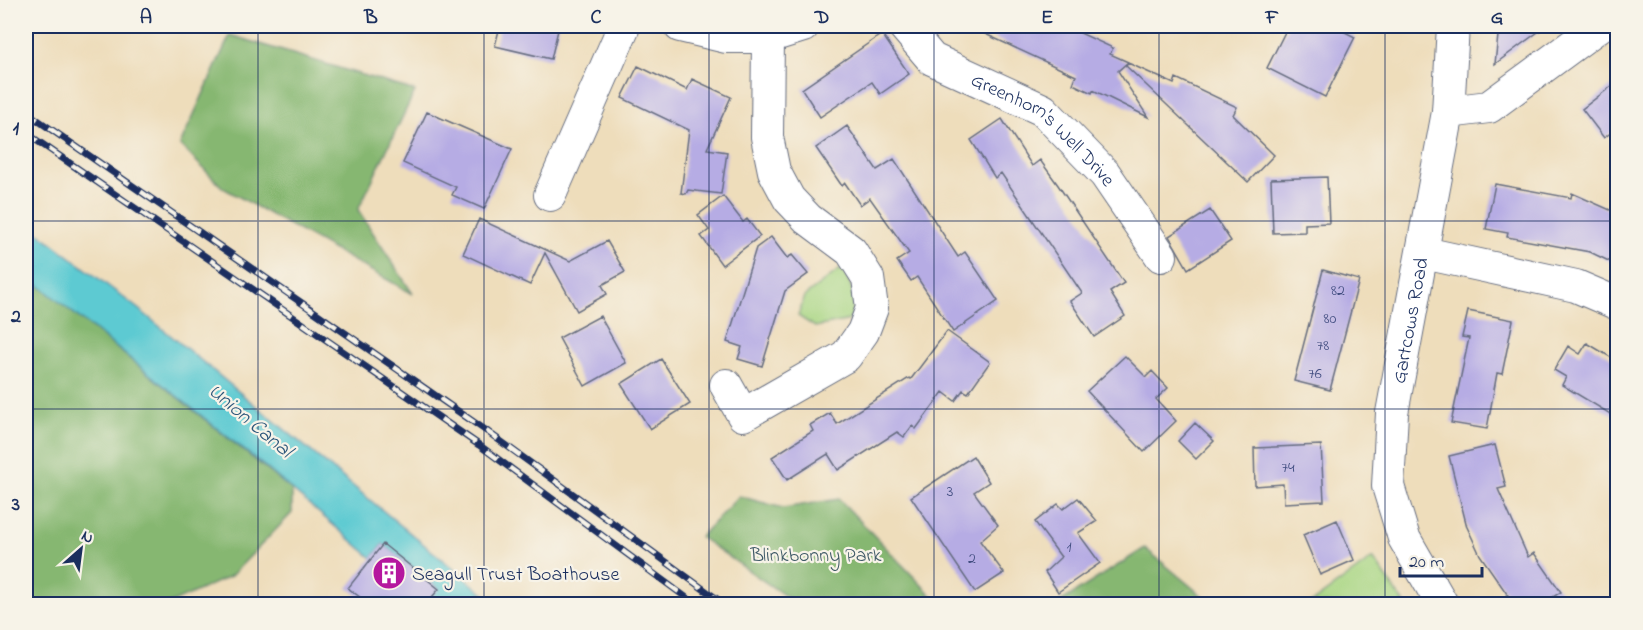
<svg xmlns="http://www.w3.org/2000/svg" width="1643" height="630" font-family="'Indie Flower',sans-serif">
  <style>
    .green { fill: #a9d683; stroke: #628270; stroke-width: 1.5 }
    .forest { fill: #86b771; stroke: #507368; stroke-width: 1.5 }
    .water { fill: #5dcad2; stroke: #3c7c98; stroke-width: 1.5 }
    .building { fill: #b6ace4 }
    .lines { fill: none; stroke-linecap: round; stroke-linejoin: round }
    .minor-casing { stroke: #656c7f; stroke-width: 34 }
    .minor { stroke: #fff; stroke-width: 32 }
    .rail-casing { stroke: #1b2f5e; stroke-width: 7 }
    .rail { stroke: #f7f3e8; stroke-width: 4.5; stroke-dasharray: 14; stroke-linecap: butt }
    .grid { fill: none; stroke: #1b2f5e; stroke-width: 1.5; stroke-opacity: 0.55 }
    .labels { text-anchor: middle; stroke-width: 4.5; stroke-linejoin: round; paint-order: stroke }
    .number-label { font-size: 16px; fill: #424e80 }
    .street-label { font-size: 20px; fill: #1b2f5e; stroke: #f7f3e8 }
    .park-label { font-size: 20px; fill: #3e5967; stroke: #f7f3e8 }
    .poi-label { font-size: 20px; fill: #1b2f5e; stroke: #f7f3e8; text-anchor: start }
    .water-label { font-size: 21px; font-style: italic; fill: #2c567b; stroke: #f7f3e8 }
    .neatline { fill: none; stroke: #1b2f5e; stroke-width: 2 }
    .grid-label { font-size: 20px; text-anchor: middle; font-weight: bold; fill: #1b2f5e }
  </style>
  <rect width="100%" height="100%" fill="#f7f3e8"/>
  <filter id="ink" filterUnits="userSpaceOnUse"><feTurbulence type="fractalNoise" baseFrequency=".0167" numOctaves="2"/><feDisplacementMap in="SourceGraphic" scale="12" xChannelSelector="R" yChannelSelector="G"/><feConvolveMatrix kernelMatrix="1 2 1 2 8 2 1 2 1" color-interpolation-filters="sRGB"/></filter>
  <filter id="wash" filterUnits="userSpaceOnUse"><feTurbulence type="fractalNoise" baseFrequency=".008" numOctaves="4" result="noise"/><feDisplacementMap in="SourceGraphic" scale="24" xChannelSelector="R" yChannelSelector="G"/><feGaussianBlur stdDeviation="1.35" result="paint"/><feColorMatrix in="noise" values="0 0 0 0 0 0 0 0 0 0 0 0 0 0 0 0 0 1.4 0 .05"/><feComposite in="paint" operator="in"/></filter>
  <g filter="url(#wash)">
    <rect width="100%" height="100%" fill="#edb"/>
    <path class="green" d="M840,269c14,15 16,31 10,51l-35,7 -17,-11 7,-20z
      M1373,558l32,46h-95z"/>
    <path class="forest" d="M230,35l185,56 -57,119 55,84 -190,-106 -43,-43z
      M26,275l266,215v23l-61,63 -62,28h-143l2,-12 -2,-2z
      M739,496l44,12 56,-9 101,105h-143l-97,-67z
      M1145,548l67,56h-155z"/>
    <path class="water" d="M26,223l115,88 355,293h-70l12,-16 -55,-44 -11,14 -108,-92 -238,-191z"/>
    <g id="blocks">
      <path class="building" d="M500,26h59l-8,33 -56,-13z
        M968,26h97l48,22 -3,6 18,8 -10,9 30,46 -55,-27 -1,3 -19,-9 3,-8z
        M1288,26h45l22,11 -30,60 -58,-29z
        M1499,26h47l-51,38z
        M882,34l27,40 -29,20 -8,-12 -52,35 -18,-28z
        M1128,63l46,21 2,-6 61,29 -4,8 41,40 -26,27 -122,-116z
        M638,66l49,24 5,-11 39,18 -24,52 20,3 -6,42 -33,-4 -2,4 -5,-1 8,-63 -67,-32z
        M1617,82v46l-13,10 -22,-29z
        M427,112l85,37 -28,60 -32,-14 4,-8 -53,-24z
        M1002,119l30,47 8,-6 18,25 66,98 -14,9 15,24 -31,21 -24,-36 12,-8 -81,-120 -6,5 -24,-38z
        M847,126l30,44 17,-11 64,98 7,-5 33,49 -45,31 -36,-55 -6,4 -14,-20 12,-8 -39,-55 -10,7 -15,-22 -3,3 -26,-38z
        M1327,177l2,46 -24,1v8l-32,1 -2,-54z
        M1495,184l76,14 1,-5 45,20v52l-27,-13 -83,-15 1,-4 -22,-4z
        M723,196l20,26 4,-3 13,17 -38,29 -21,-29 8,-6 -11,-15z
        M1210,210l21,31 -43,28 -19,-33z
        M479,219l91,42 37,-20 18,31 -23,13 5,9 -30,17 -32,-58 -15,32 -67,-31z
        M771,237l16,21 5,-3 16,19 -23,17 -23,75 -24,-7 4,-12 -15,-5 29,-94z
        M1323,270l36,10 -29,110 -36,-9z
        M1468,311l45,9 -11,54 -5,-1 -10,56 -36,-6 18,-85 -7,-1z
        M600,316l26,47 -41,23 -26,-48z
        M947,331l43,31 -22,31 -5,-3 -8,11 -12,-9 -27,37 -4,-3 -8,11 -7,-5 -59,38 -10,-16 -41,26 -15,-23 41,-26 -3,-6 20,-12 7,11 72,-46 2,1z
        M1587,343l30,18v57l-55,-33 4,-8 -12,-7 14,-24 12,8z
        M1125,356l21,21 6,-6 16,17 -12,11 20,22 -32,31 -57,-61z
        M661,359l29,45 -40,25 -29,-45z
        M1195,423l19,18 -18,18 -18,-18z
        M1321,445l3,56 -40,2 -1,-19 -28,2 -1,-38z
        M1495,445l11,42 -8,2 30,68 6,-4 27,39 -19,12h-28l-34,-49 -13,-28 -18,-71z
        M973,456l16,26 -15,10 24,33 -18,16 24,32 -29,19 -64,-95z
        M1078,498l19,23 -19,12 22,30 -42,29 -13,-20 16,-15 -26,-35 23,-18 5,5z
        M1337,520l17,40 -34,15 -17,-40z
        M383,544l56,45 -13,15h-57l-21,-16z"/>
    </g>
  </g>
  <g filter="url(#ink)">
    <use href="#blocks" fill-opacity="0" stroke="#656c7f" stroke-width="1.5"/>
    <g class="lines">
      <g class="minor-casing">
        <g id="minor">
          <path d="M680,26l46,11h42l35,-11"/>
          <path id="s1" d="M904,26l28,33 111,51 62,64 56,82"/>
          <path d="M1448,112l41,-5 110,-81"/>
          <path d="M550,195l74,-169"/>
          <path d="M1424,253l152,33 42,18"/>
          <path d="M726,385l17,30 103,-59 17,-24 9,-24 -4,-30 -17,-27 -43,-32 -19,-20 -15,-28 -7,-34 1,-100"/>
          <path id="s2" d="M1442,604l-38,-66 -16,-52 4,-73 56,-301 5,-86"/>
        </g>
      </g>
      <use href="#minor" class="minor"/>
      <g class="rail-casing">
        <path id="rail" d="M26,112l462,320 236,172
          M26,133l453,312 216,159"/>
      </g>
      <use href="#rail" class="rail"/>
    </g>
  </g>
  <path class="grid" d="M258,26v578M484,26v578M709,26v578M934,26v578M1159,26v578M1385,26v578M26,221h1592M26,409h1592"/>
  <defs>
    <g id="building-disc" transform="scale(1.725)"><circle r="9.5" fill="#b5179e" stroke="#f7f3e8"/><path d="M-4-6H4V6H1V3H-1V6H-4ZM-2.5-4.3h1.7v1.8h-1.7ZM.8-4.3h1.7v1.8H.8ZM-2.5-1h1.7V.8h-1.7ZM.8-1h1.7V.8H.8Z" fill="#fff"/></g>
  </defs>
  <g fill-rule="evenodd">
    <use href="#building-disc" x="389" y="573"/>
  </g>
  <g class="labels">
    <g class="number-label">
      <text x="1338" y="295">82</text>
      <text x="1330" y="323">80</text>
      <text x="1323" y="350">78</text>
      <text x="1315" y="378">76</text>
      <text x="1288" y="472">74</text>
      <text x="950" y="496">3</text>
      <text x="1069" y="551">1</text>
      <text x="972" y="563">2</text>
    </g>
    <g class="street-label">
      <text dy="7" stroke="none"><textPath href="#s1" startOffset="177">Greenhorn's Well Drive</textPath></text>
      <text dy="7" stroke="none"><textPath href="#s2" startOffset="298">Gartcows Road</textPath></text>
    </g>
    <g class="park-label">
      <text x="816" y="561">Blinkbonny Park</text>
    </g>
    <g class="poi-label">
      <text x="412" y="580">Seagull Trust Boathouse</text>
    </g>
    <g class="water-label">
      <text transform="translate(251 420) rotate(40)" y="7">Union Canal</text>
    </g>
  </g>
  <rect width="1643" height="630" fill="none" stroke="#f7f3e8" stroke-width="66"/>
  <g transform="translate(81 549) rotate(28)" stroke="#f7f3e8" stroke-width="4.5" paint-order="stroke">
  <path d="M0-4.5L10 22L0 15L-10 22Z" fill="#1b2f5e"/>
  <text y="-9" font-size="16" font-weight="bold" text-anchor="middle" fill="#1b2f5e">N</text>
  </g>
  <path d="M1400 567v9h82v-9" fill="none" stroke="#1b2f5e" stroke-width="3"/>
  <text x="1409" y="567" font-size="18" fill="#1b2f5e" stroke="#f7f3e8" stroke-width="4.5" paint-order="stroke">20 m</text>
  <rect x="33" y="33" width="1577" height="564" class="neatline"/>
  <g class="grid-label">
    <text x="146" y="23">A</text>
    <text x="371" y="23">B</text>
    <text x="596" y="23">C</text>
    <text x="822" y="23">D</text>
    <text x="1047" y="23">E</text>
    <text x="1272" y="23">F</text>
    <text x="1497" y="23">G</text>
    <text x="16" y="134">1</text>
    <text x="16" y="322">2</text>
    <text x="16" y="510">3</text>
  </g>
</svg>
